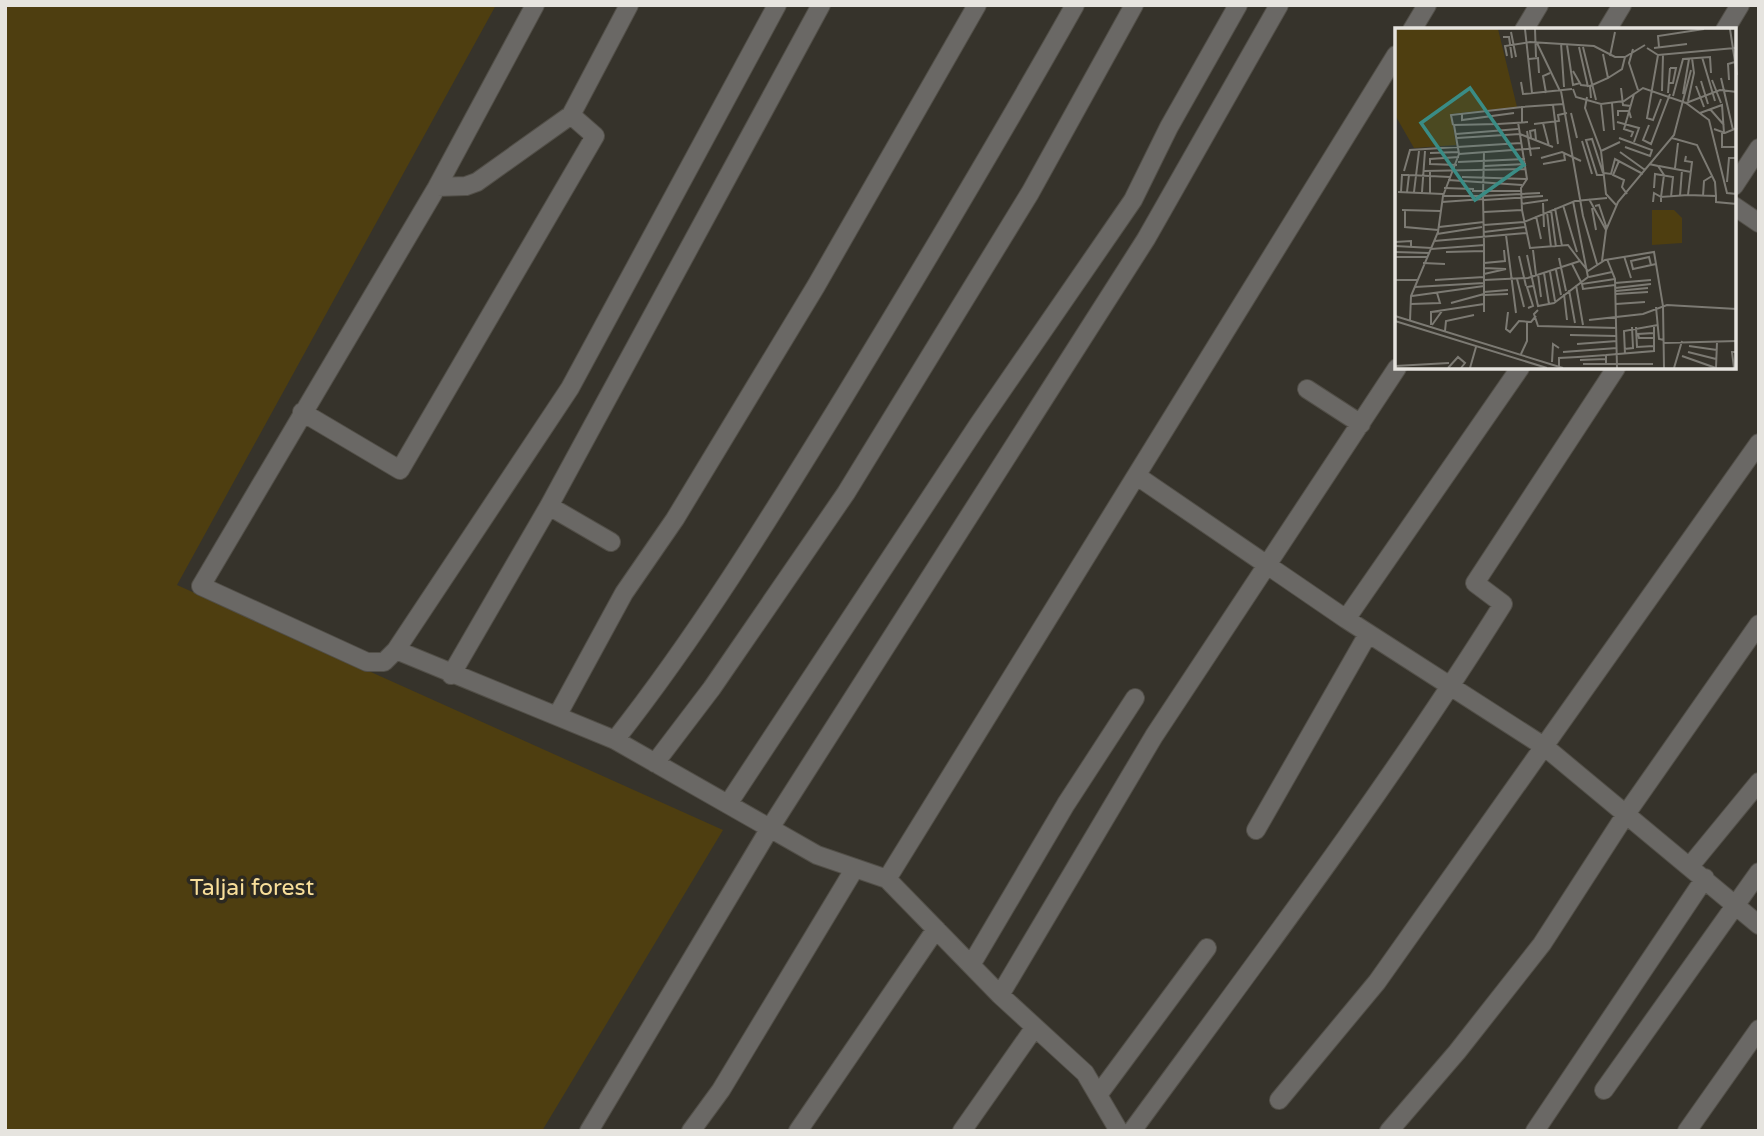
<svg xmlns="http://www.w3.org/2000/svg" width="1764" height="1136" font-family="'Varela Round',sans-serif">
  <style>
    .green { fill: #4e3e10 }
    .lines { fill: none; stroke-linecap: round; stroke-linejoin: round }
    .minor-casing { stroke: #524f48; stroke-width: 20 }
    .minor { stroke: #6a6865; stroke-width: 18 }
    .labels { text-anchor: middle; stroke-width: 7; stroke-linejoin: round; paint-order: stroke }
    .park-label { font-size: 23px; fill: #f8de9a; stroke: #2c2921 }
    .inset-road { fill: none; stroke: #7c7a73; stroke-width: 2 }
    .view { fill: #3a8c85; fill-opacity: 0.15; stroke: #3a8c85; stroke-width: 3.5 }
    .inset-edge { fill: none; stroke: #e6e4df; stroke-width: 3.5 }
  </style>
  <rect width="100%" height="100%" fill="#36332b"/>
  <path class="green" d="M5,5h491l-319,580 546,245 -181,301h-537z"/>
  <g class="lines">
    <g class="minor-casing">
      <path id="minor" d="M777,5l-207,383 -174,262 219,90 202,115 70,24 113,116 85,78 34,58
        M1412,30l15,-25
        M1524,30l15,-25
        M1607,30l15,-25
        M1725,30l15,-25
        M1734,186l25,-38
        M437,187l29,-1 11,-4 94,-67 58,-110
        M1734,206l25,17
        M1307,389l54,35
        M302,412l98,58 195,-334 -24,-21
        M1137,476l209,143 199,128 214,178
        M549,506l62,36
        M1346,619l174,-251
        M396,650l-12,12h-17l-166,-76 236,-399 98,-182
        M451,675l98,-169 272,-501
        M557,716l67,-123 51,-74 141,-233 161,-281
        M615,740c85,-108 157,-226 229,-343 79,-130 156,-259 231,-392
        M655,763l57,-75 134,-195 184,-300 104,-188
        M728,804l250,-379 155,-225 36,-73 69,-122
        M1256,830l112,-196
        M1690,866l69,-84
        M887,879l509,-824
        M971,965l95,-161 69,-106
        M1000,995l154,-259 243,-368
        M1604,1090l155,-218
        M1098,1095l109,-147
        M1279,1100l98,-118 382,-539
        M589,1131l181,-303 376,-589 133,-234
        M691,1131l30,-41 134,-222
        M798,1131l138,-202
        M962,1131l73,-104
        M1132,1131c127,-173 257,-345 371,-527l-28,-21 141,-215
        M1389,1131l68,-79 85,-108 84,-130 133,-190
        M1535,1131l170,-253
        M1687,1131l72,-102"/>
    </g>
    <use href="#minor" class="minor"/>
  </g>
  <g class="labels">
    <g class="park-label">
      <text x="252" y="895">Taljai forest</text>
    </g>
  </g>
  <g transform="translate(1395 28)">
    <rect width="341" height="341" fill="#36332b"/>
    <path d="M0,1h103l19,78 -66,7 5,31 -42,3 -19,-33zM257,182h22l8,8v25l-30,2z" fill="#4e3e10"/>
    <path class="inset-road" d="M130,1l7,64M140,1l1,28M335,1l7,46M116,4l5,25M108,9h6l3,21M142,15l23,48M166,15l3,44M172,17l6,40 7,-2M184,19l9,40M188,19l13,53M264,19l-1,-11 46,-7M252,20l11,7 77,-7M259,20l33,-4M238,21l-4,14 9,27M263,27l-11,63 6,2 8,-21M112,28l-2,-10 25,-4 64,4 21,11h10l20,-12M215,28l5,-24M307,29l13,44M134,31l9,-1 1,15M178,43l8,14 9,1M213,50l14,-9 3,-12M326,50l12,52M317,52l9,23M334,52l-1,-16 7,-2M306,53l7,23M126,54l2,12 49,-5M274,55h4l3,-15h-6M301,58l8,21M226,60l2,17 8,1M178,61l3,8 25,7 23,-3 19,-13 43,15 23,17 18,73 10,1M166,63l22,125 14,48M267,63l1,-36M151,65l-3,-17 7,-3M273,65l2,-25M288,66l6,-35M278,68l10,-37 27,-2 1,16M192,69l-2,11 16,43 5,43 11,12M196,70l-1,-12 18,-8 -5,-24M293,73l6,-28 -2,-15M217,75l2,27M291,75l34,-13 17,2M206,76l3,27M158,77l5,39M315,81l14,16M176,85l6,25M305,85l22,-8 2,28M67,86v6l52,-7M223,88v-5h11l2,7M123,94l9,57 -6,9 1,22 8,38 38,-3 12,16M127,94v-15l42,-3M222,94l22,6 -5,14M148,95l6,23M103,96l30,-2M139,96l25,-3 -1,-6 9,-2M58,97l-2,-10 71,-8M254,97l-6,15 8,4 19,-50M319,101l11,4 12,-5M132,103l4,25M327,104v15h14M61,106l62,-5M236,109l2,-5 -9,-3 10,-35M62,110l63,-4 33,13M136,110l-1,-7 5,-1 1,10M224,110l33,12 -2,6 -25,-9M277,110l25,7 18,37 1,14M187,113l10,33M206,123l19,-9M89,124l-1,44 57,-3M225,124l25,18M35,125l29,-1M64,126l81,-6M291,128l-1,5 7,1 -4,33 28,1v6l21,2M146,130l21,-6 19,9M224,133l-6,14 11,5 -2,7 5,7M63,134l67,-3M148,136l22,-4 -1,-6M254,136l9,2 6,9 -3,22 27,-2M62,137l-27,-1v-5l29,-2M89,138l42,-2M264,138l32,6M280,140l3,-25M9,143l6,-21 111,-7M29,143l102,-2M208,145l-11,-34 -6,1 11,35h7M209,145l7,1 4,-15 28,15M67,149l65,2M53,152l74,5M332,154l2,-24h8M49,160l30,1M259,160l1,-14 18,3 -2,20M77,163h49M3,164l45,2M6,164l1,-17h7M12,164l2,-17 21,1v-6M19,164l5,-41M27,164l3,-41M35,165v-17l20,1M48,168l16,-42 -5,-29 44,-1M285,168l2,-26M308,168l1,-15 8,-5M194,171l17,31M89,172l59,-4M47,174l42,-3M258,174l1,-9 7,4v5M148,175l1,24M126,176l27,-4M168,177l14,47M200,178l4,-1 8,24M160,180l7,38M197,180l4,22M7,182l38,1M10,182v17l33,3M156,182l5,37M89,184l38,-2M152,184l4,35M141,188l5,23M89,197l40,-3 51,-21 32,-3M44,199l45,-5M89,204l41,-5M42,206l45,-7M111,207l10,78M39,213l92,-8M0,214l16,-1v5M0,218l37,2M36,221l53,-4v67M138,222l3,25M0,224l34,1M51,224l38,-1M132,227l11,51 16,-3 34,-26 -15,-76M124,228l7,30M229,228l7,22M0,229h32M164,230l7,33M212,231l8,20 2,89M207,233l4,-31 12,-28 56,-67 17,-65M28,235l22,1M89,235l21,-2 -1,-11M177,236l10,20 33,-5M256,237l-2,-8 -18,4 2,8 23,-5M89,240l22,1 -22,5M161,242l5,25M155,244l5,29M149,245l5,31M143,246l3,23M194,249l23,-5M122,251l7,28M0,252h22M40,252l49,-3M89,252l44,-2 52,-17 8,10 17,-11 49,-8 9,54 1,62M220,255l36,-3M187,256l1,5 32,-4M181,257l7,40M20,259l69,-4M220,260l36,-4M174,262l6,33M221,263l32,-3M89,264l24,-2M169,266l3,26M221,266l32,-2M89,267l24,-1M17,268l72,-10M56,275l33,-9M16,276l29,-1 -3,-10M221,276l29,-2M261,279l3,32 5,1M133,280l5,-2 -6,-19 6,-1M143,282l-4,4 4,12 79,2M36,284l53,-8M113,284l-2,17 4,3 9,-11 12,1 5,-6M0,288l168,52M194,292l54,-6 24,-9 70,4M0,293l152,47M15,293l1,-25 27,-64 5,-36h40l1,49M36,297v-13l11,-1 -10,14M241,299l1,20 17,-1M50,303l1,-10 28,-6M175,307l46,1M259,310h-15l-1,-4 16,-1M268,315l74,-2M182,316l40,-3M294,318l28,4M229,321l9,-1 -1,-21M168,324l54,-4M293,324l28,7M126,326l6,-13v-19M230,326l-1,-23 34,-6M211,327l48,-4v-25M287,328l34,12 1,-26M185,332l26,-1M157,334l1,-18 6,4M188,336h70M0,338l54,-3M164,339v-9l19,-1 28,-2v9M53,340l10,-11 7,6 -4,5M75,340l6,-21M279,340l8,-27M339,340l-2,-16h5"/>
    <path class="view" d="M75,60l54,77 -49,35 -54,-77z"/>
    <rect width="341" height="341" class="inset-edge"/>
  </g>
  <rect width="1764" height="1136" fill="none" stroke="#e6e4df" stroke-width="14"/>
</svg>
